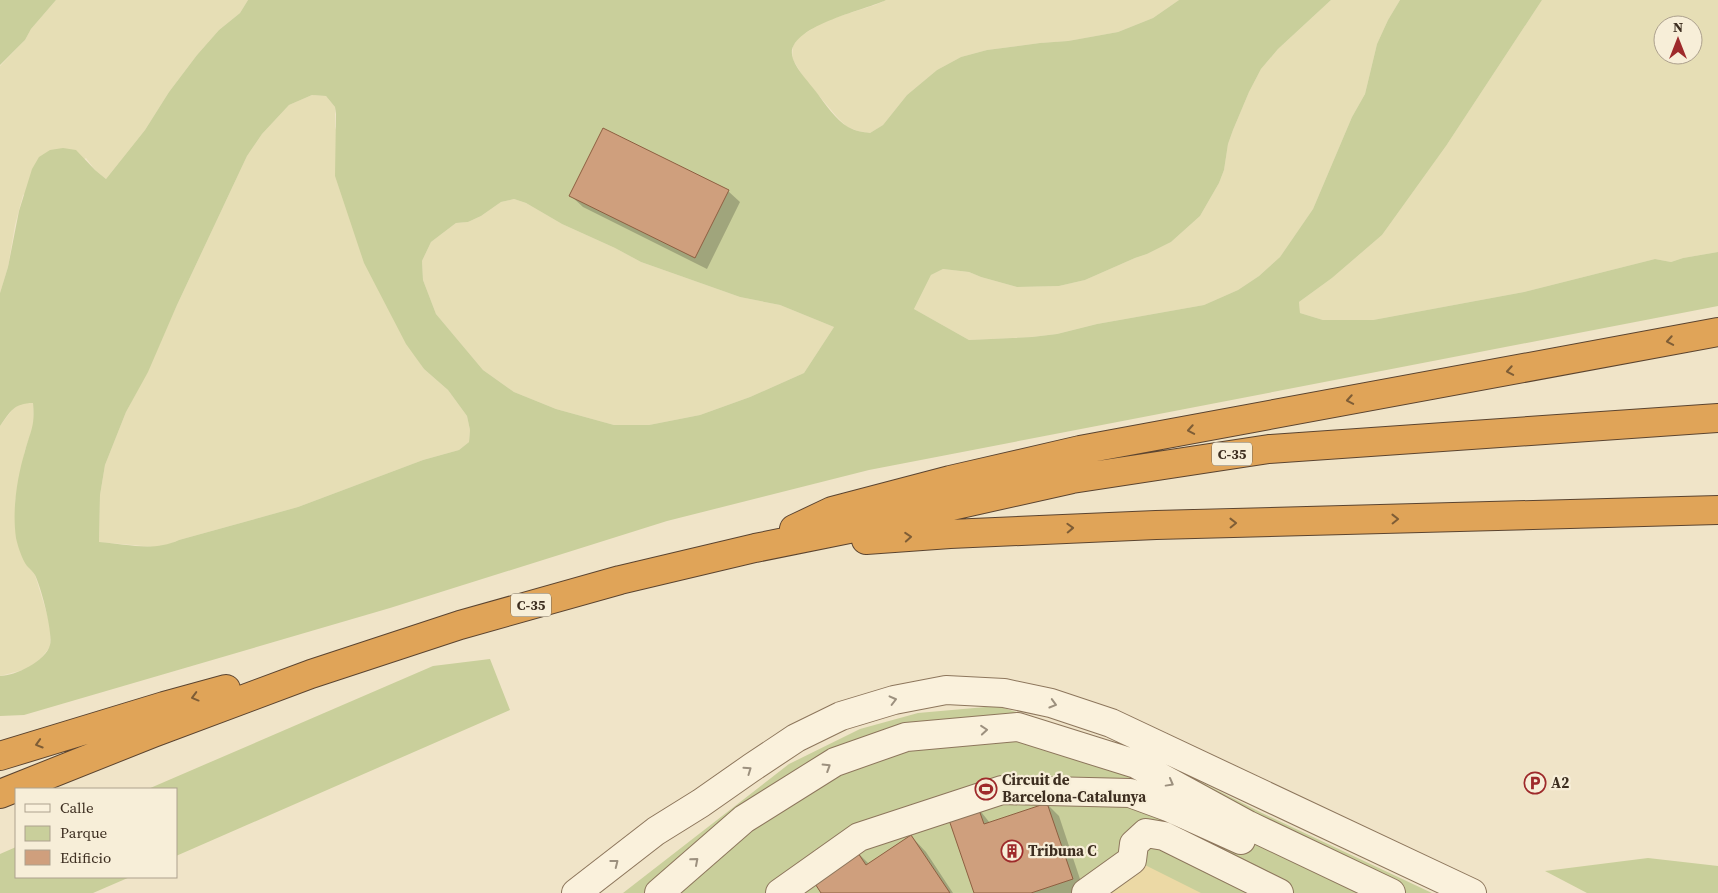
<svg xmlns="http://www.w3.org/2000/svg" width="1718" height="893" font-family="'Source Serif 4',serif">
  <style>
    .farmland { fill: #e6deb5; fill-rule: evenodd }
    .green { fill: #c9cf9b; fill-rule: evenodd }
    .sand { fill: #ecd9a5 }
    .shadow { fill: #0003 }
    .building { fill: #cf9f7d; stroke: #8d5f41 }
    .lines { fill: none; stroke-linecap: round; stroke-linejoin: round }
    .minor-casing { stroke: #8d765c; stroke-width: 30 }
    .highway-casing { stroke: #5b4430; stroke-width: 30 }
    .minor { stroke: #faf1dc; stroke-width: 28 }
    .highway { stroke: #e0a458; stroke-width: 28 }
    .oneway { stroke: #7e5d36 }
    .oneway2 { stroke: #9c907e }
    .labels { text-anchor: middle; stroke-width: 4.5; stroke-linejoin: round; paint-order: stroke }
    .shield { fill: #f7eed8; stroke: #756857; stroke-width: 1 }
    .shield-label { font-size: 14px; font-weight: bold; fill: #3d2e20 }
    .poi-label { font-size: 15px; font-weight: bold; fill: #3d2e20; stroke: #f7eed8; text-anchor: start }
  </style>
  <rect width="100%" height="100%" fill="#f0e4c8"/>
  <path class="farmland" d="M56,0h192l-8,13 -21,17 -22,25 -28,37 -24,38 -39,49 -11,-9 -9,-12 -63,37 -8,30 -7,42 -8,26v-227l25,-26 6,-11z
    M886,0h293l-26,18 -35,14 -50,9 -28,2 -53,7 -26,7 -24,13 -30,25 -24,30 -13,8 -12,-2 -11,-4 -10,-10 -33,-39 -12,-20 1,-12 6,-9 23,-14 12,-5 41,-13z
    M1331,0h69l-12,20 -11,24 -12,50 -13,23 -39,92 -33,48 -21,19 -21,14 -34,15 -107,19 -40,10 -25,3 -63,3 -55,-31 17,-34 12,-6 26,3 12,5 36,10 42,-1 26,-6 50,-22 12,-4 24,-12 29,-26 19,-33 5,-13 4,-26 5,-14 16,-38 12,-23 17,-20z
    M1542,0h176v252l-35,6 -12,4 -16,-3 -131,33 -151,28h-50l-23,-7 -1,-11 33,-24 50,-43 64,-89zM1663,25h30v30h-30z
    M312,95l14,1 9,11v20l81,230 8,12 24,21 19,26 3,14 -1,12 -10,8 -36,10 -125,47 -119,33 -12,5 -13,2 -55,-5 1,-47 5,-30 21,-53 21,-40 30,-67 70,-149 15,-22 27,-29z
    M514,199l12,4 36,21 53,24 26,14 99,35 40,8 54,22 -30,46 -54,24 -50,18 -51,10h-35l-58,-16 -42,-17 -31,-22 -47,-56 -13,-34 -1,-19 9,-19 25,-19 12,-1 13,-6 20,-14z
    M21,403h12l1,22 -9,25 -10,52 11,62 9,11 15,49v23l-9,11 -14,11 -27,7v-250l12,-16z"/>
  <path class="green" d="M0,0h56l-25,29 -6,11 -25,25z
    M248,0h638c-19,10 -105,27 -93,59 5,13 16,23 24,34 8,11 19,27 31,34 7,4 15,5 22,6l13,-8 24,-30 30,-25 24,-13 26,-7 53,-7 28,-2 50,-9 35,-14 26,-18h152l-53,49 -17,20 -12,23 -16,38 -5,14 -4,26 -5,13 -19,33 -29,26 -24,12 -12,4 -50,22 -26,6 -42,1 -36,-10 -12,-5 -26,-3 -12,6 -17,34 55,31 63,-3 25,-3 40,-10 107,-19 34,-15 21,-14 21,-19 33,-48 39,-92 13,-23 12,-50 11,-24 12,-20h142l-96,146 -64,89 -50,43 -33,24 1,11 23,7h50l151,-28 131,-33 16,3 12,-4 35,-6v54l-849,164 -202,51 -277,87 -366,107 -24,1v-40c15,0 46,-15 50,-31 3,-13 -9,-58 -15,-70 -2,-3 -5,-6 -8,-9 -5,-7 -9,-19 -11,-28 -4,-28 1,-60 9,-87 6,-22 10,-24 8,-48 -19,0 -23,9 -33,23v-133l8,-26 11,-56 13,-42 7,-12 11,-7 13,-2 13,2 19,20 11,9 39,-49 24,-38 28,-37 22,-25 21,-17zM312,95l14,1 9,11 1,7 -1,62 29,87 42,81 18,25 24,21 19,26 3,14 -1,12 -10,8 -36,10 -125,47 -119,33c-26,12 -52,4 -80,2l1,-47 5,-30 21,-53 22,-40 29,-67 70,-149 15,-22 27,-29zM514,199l12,4 36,21 53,24 26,14 99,35 40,8 54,22 -30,46 -54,24 -50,18 -51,10h-35l-58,-16 -42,-17 -31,-22 -47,-56 -13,-34 -1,-19 9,-19 25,-19 12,-1 13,-6 20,-14z
    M490,659l20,51 -334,146v-67h-28l285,-123z
    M997,706l139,43 126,64 170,80h-809l166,-129 71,-35 58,-16z
    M16,847v30h114l-37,16h-93v-39z
    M1648,858l70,8v27h-131l-42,-22z"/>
  <path class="sand" d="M1145,865l56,28h-95z"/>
  <path class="shadow" d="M728,191l12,11 -33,67 -124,-62 -12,-11z
    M1047,804l12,12 25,75 -7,2h-102l3,-85 12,15z
    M911,836l15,16 27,41h-130l33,-42 13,13z"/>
  <path class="building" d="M603,128l126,62 -34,68 -126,-62z
    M1047,803l26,76 -42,14h-57l-26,-76 30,-10 6,17z
    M911,835l39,58h-129l-9,-14 44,-29 10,15z"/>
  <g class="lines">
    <g class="minor-casing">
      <path id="minor" d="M576,893l80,-62 45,-28 50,-35 45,-30 45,-22 53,-16 52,-10 58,3 47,10 60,20 361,170
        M659,893l85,-74 91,-57 71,-25 112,-10 118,37 112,61 143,68
        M780,893l79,-56 143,-47 128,3 38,14 73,33
        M1086,893l46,-33 2,-16 12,-11 18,3 115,57"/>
    </g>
    <g class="highway-casing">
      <path id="highway" d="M794,529l38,-18 118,-31 130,-30 638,-118
        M866,540l84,-6 206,-9 562,-15
        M0,756l164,-50 62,-17
        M0,794l153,-61 158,-59 149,-49 160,-45 135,-32 94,-19 223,-50 197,-30 449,-31"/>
    </g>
    <use href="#minor" class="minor"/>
    <use href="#highway" class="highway"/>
  </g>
  <defs><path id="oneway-chevron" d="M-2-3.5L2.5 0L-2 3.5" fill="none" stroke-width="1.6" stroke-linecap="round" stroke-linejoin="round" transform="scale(1.25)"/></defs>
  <g class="oneway">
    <use href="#oneway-chevron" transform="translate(1670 341) rotate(170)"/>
    <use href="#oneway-chevron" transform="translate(1510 371) rotate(170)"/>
    <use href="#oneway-chevron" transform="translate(1350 400) rotate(170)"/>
    <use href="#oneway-chevron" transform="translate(1191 430) rotate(170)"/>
    <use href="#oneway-chevron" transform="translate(1395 519) rotate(-1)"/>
    <use href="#oneway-chevron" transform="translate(1233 523) rotate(-1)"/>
    <use href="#oneway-chevron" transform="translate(1070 528) rotate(-2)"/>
    <use href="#oneway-chevron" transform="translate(908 537) rotate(-4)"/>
    <use href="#oneway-chevron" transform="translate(195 697) rotate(165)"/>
    <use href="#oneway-chevron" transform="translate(39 744) rotate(163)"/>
  </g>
  <g class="oneway2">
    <use href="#oneway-chevron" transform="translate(893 700) rotate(-14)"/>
    <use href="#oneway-chevron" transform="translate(1053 704) rotate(16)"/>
    <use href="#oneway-chevron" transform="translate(984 730) rotate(-5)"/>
    <use href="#oneway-chevron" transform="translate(827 767) rotate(-32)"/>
    <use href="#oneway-chevron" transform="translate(748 770) rotate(-35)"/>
    <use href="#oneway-chevron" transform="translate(1170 783) rotate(29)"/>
    <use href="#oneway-chevron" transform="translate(695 861) rotate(-41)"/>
    <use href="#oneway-chevron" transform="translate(615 863) rotate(-38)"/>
  </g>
  <defs>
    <g id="parking-ring" transform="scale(1.125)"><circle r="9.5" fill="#f7eed8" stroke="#9e2a2b" stroke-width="1.5"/><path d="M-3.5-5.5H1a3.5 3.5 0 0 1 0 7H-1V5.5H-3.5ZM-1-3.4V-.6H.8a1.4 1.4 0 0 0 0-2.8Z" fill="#9e2a2b"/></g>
    <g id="stadium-ring" transform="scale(1.125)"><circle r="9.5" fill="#f7eed8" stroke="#9e2a2b" stroke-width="1.5"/><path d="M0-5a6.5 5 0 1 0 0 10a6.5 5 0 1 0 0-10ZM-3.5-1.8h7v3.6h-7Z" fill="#9e2a2b"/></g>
    <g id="building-ring" transform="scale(1.125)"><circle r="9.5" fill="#f7eed8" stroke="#9e2a2b" stroke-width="1.5"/><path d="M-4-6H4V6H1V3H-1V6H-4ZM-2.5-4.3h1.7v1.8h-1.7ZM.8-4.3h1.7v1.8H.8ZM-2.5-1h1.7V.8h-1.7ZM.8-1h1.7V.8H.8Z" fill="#9e2a2b"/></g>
  </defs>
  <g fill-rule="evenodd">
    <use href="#parking-ring" x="1535" y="783"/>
    <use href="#stadium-ring" x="986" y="789"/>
    <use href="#building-ring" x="1012" y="851"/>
  </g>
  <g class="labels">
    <g class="shield">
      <rect x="1212" y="442.5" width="40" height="23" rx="4"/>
      <rect x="511" y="593.5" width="40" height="23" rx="4"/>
    </g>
    <g class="shield-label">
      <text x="1232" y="459">C-35</text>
      <text x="531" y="610">C-35</text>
    </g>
    <g class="poi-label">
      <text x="1002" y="785">Circuit de<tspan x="1002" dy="17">Barcelona-Catalunya</tspan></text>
      <text x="1551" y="788">A2</text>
      <text x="1028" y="856">Tribuna C</text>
    </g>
  </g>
  <rect x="15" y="788" width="162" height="90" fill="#f7eed8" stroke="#ada18e"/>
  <rect x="25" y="804" width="25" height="8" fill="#faf1dc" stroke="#ada18e"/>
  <text x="60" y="813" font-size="15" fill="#3d2e20">Calle</text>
  <rect x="25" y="826" width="25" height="15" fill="#c9cf9b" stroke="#ada18e"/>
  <text x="60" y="838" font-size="15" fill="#3d2e20">Parque</text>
  <rect x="25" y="850" width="25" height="15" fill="#cf9f7d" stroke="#ada18e"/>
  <text x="60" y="863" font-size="15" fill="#3d2e20">Edificio</text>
  <g transform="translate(1678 40)"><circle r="24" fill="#f7eed8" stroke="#ada18e"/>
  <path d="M0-4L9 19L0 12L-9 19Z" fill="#9e2a2b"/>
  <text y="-8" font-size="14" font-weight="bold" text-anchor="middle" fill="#3d2e20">N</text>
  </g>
</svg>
